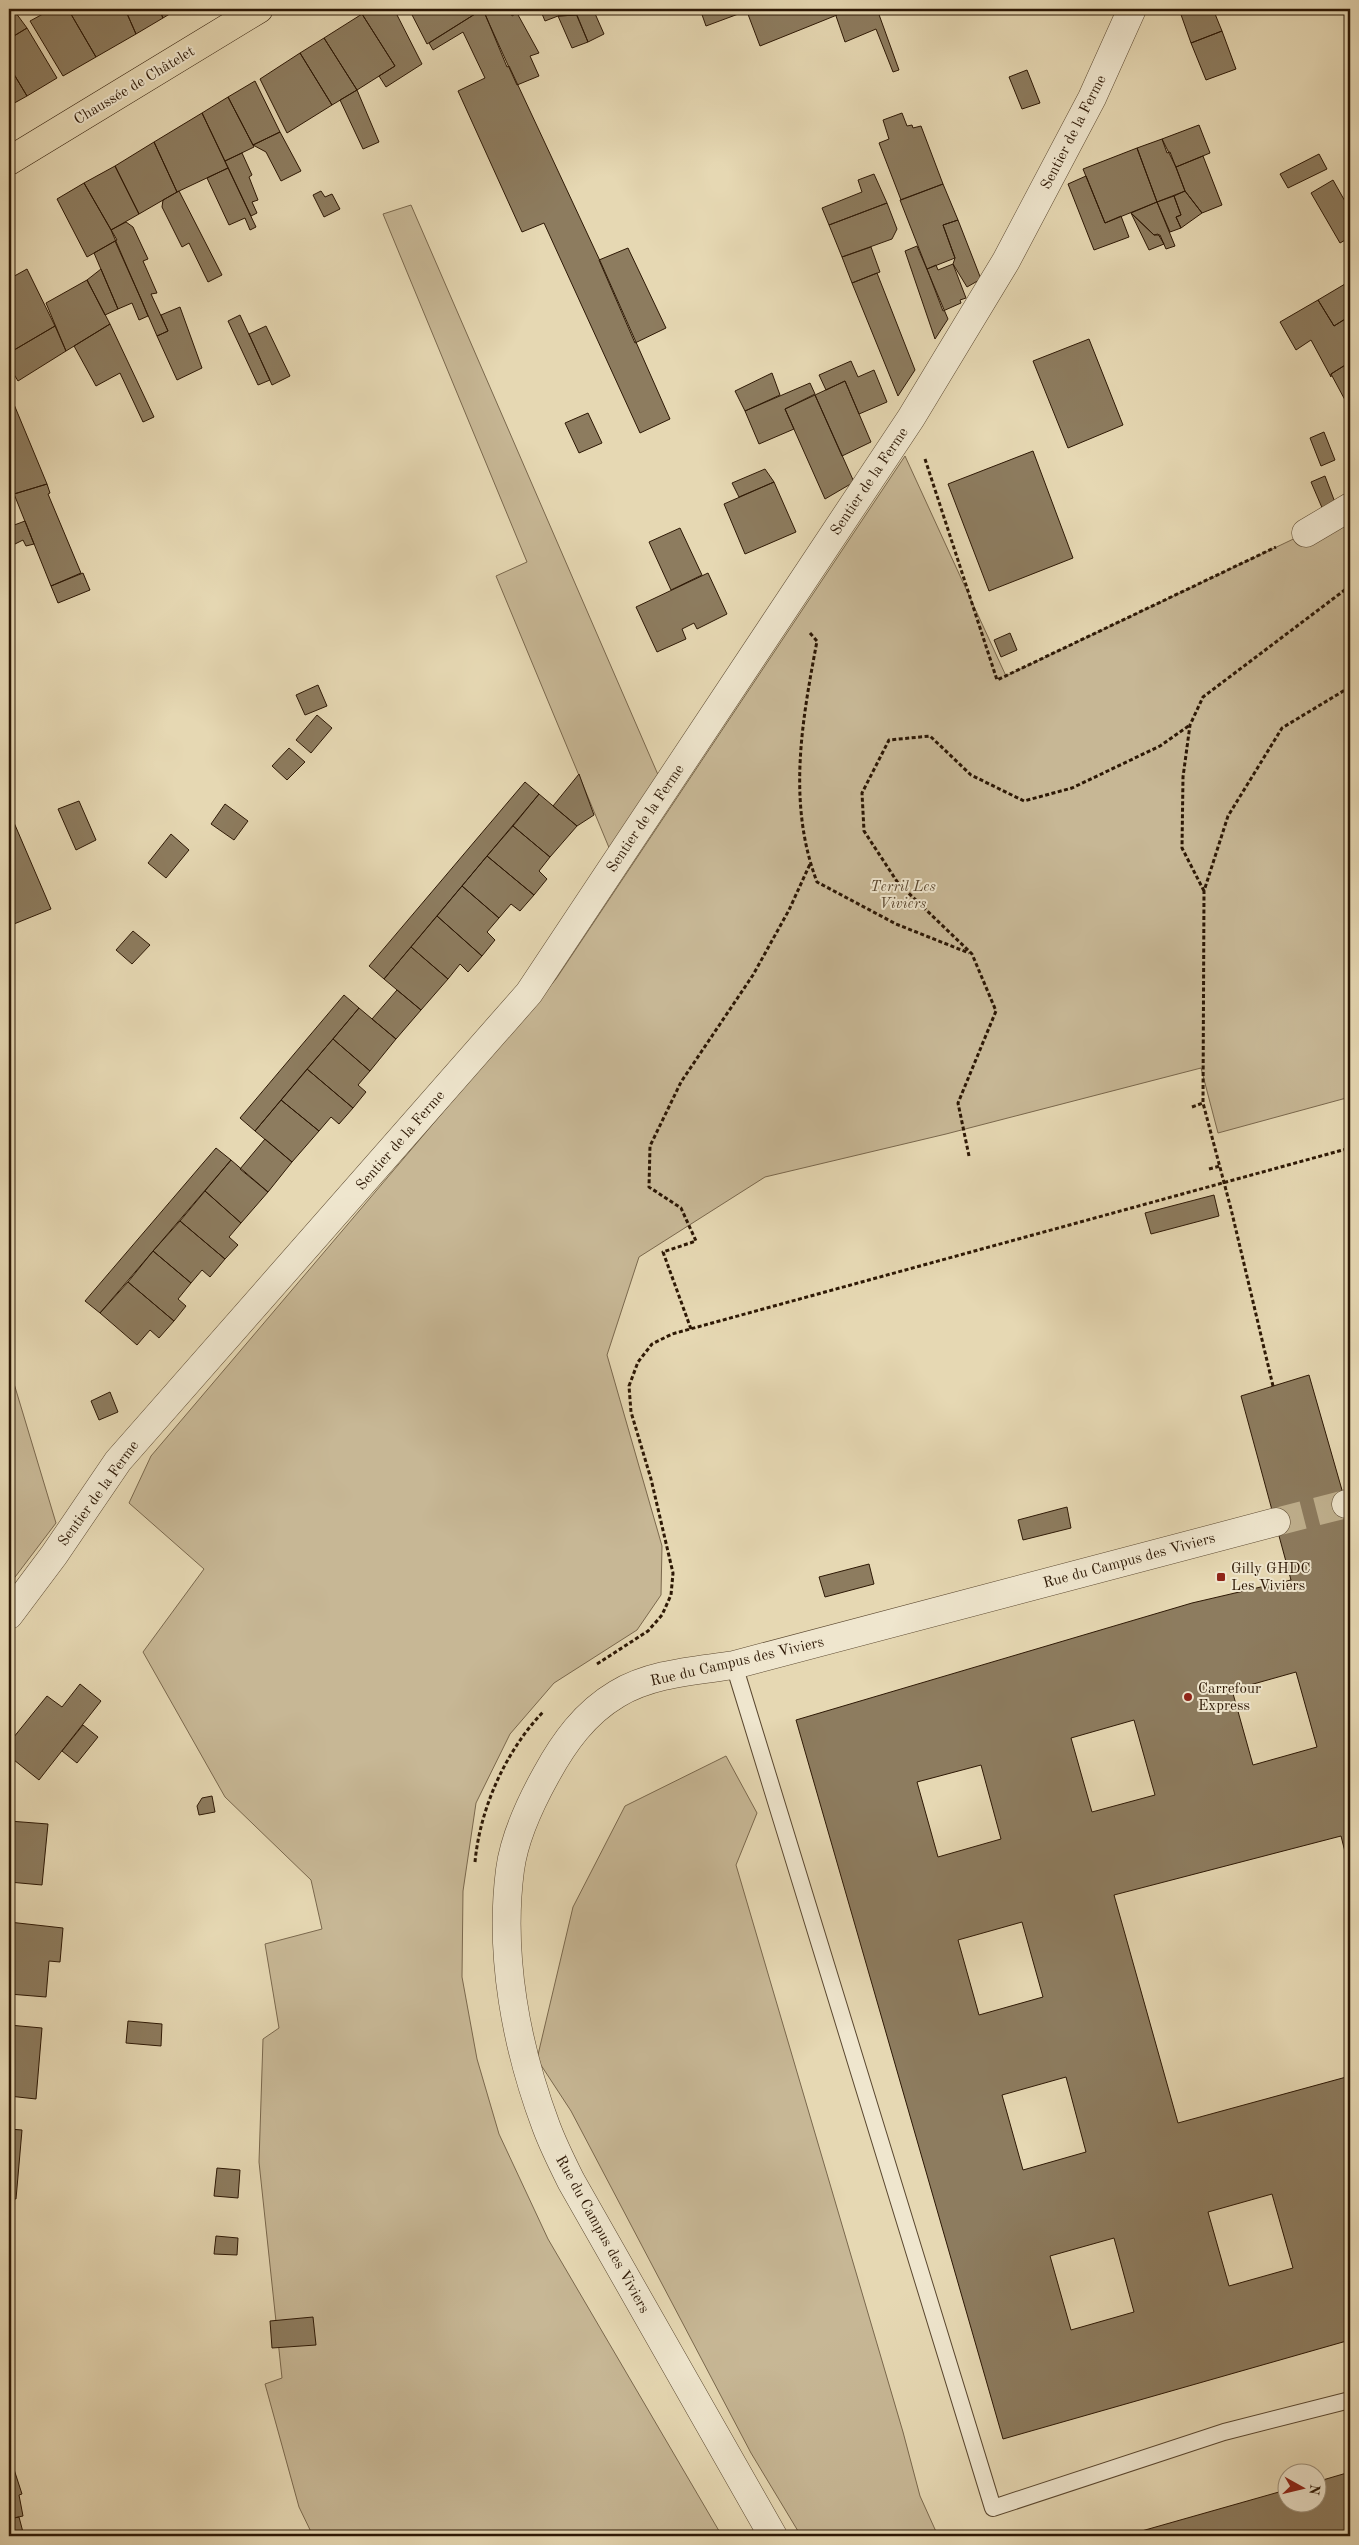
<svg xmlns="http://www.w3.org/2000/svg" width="1359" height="2545" font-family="'Old Standard TT',serif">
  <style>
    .green { fill: #c7b795; stroke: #7a684d }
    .building { fill: #8d7c5f; stroke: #2d1805; fill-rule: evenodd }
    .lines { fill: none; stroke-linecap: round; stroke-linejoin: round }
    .minor-tunnel { stroke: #c1b290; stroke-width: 28; stroke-dasharray: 28 14; stroke-linecap: butt }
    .service-casing { stroke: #5b4830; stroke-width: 18 }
    .minor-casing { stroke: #5b4830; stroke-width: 29 }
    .primary-casing { stroke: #2d1805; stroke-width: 29 }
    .path { stroke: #2d1805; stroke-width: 3; stroke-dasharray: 4 2.5; stroke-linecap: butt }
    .service { stroke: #efe6ce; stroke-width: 16 }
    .minor { stroke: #efe6ce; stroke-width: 28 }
    .primary { stroke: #e6d8b3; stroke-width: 28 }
    .poi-dot { fill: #8f2418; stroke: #efe6ce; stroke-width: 2 }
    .labels { text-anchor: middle; stroke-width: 4; stroke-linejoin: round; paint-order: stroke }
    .street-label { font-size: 15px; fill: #2d1805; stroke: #efe6ce }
    .park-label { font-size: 15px; font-style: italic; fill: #5b4830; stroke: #efe6ce }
    .poi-label { font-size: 15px; fill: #2d1805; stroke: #efe6ce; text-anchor: start }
  </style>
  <rect width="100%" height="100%" fill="#e6d8b3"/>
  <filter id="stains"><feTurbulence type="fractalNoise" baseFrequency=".004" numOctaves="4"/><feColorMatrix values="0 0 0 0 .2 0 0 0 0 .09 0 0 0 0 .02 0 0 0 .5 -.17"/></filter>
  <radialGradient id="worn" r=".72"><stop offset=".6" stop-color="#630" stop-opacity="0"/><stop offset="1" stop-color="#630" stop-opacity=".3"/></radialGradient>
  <path class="green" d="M411,205l248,572 -49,73 -114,-274 31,-14 -144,-348z
    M905,456l101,220 300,-143 44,-24v588l-132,36 -17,-65 -255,66 -181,43 -126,80 -32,98 55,191 -1,49 -24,35 -83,53 -44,51 -34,69 -13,88 -1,86 15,82 22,75 49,105 174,297h-409l-14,-29 -34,-123 17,-6 -23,-216 4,-123 16,-11 -14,-84 57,-15 -11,-49 -86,-83 -82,-145 61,-83 -75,-66 22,-47 405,-477z
    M9,1367l47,156 -47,62z
    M726,1756l31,57 -21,52 167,567 17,64 18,40h-137l-50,-83 -180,-342 -34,-52 36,-152 52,-101z"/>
  <path class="building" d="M9,9h4l14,19 -18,11z
    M52,9h16l28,48 -33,19 -33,-55z
    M68,9h57l11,25 -40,23z
    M125,9h34l4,9 -27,16z
    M159,9h19l-15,9z
    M369,9h25l28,55 -36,23 -7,-11 16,-10 -33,-52z
    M409,9h74l-56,35z
    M483,9l24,58 2,-1 92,197 69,156 -30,14 -96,-210 -22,9 -64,-141 27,-13 -22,-46 -30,18 -4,-7z
    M485,9h24l3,7 5,-3 22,40 -9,3 9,20 -22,9 -34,-75z
    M540,9h34l3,6 -19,1 -13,5z
    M574,9h19l11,25 -16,8z
    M700,9h39l2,4 -35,13z
    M746,9h88l3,6 -77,31z
    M848,9h29l22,61 -6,2 -17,-43 -31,13 -9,-26v-2z
    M1179,9h34l9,22 -31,12z
    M362,14l33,52 -38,24 -33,-52z
    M577,15l11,27 -16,6 -14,-32z
    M27,28l30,50 -30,18 -18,-30v-27z
    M1222,31l14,38 -30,11 -15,-37z
    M324,38l33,52 -25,15 -32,-52z
    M300,53l32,52 -45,28 -27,-54z
    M9,66l18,30 -18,10z
    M1027,70l13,33 -18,6 -13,-32z
    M255,81l25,51 -27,13 -25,-48z
    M357,90l22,52 -16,7 -23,-49z
    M228,97l26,50 -29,14 -23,-48z
    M202,113l26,55 -51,24 -23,-50z
    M902,113l5,13 5,-1 1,3 8,-2 22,58 -42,16 -22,-57 10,-4 -6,-19z
    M1199,125l11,28 -34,14 -14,-28z
    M280,132l21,39 -20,10 -15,-29 -13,-7z
    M1162,139l5,14 3,-1 15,39 -28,11 -20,-54z
    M154,142l23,50 -38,22 -24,-48z
    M1137,148l20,54 -52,21 -22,-54z
    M242,153l10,22 -3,2 9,23 -6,2 5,11 -6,3 -26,-55z
    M1319,154l8,15 -39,19 -8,-14z
    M1203,156l19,49 -20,8 -17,-22 -9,-24z
    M115,166l24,48 -28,16 -27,-47z
    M228,168l28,59 -6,3 -5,-12 -16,7 -22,-47z
    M874,174l13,29 -58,22 -7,-17 40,-16 -4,-12z
    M1086,176l19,47 16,-7 8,21 -35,13 -26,-66z
    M1333,180l17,30v36l-3,-7 -7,4 -29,-50z
    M84,183l33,57 -30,17 -30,-58z
    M943,184l15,36 -15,5 12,33 -28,11 -27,-69z
    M179,191l43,84 -14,7 -19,-39 -7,4 -20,-40 1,-7z
    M321,191l4,6 7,-3 8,15 -16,8 -11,-22z
    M1185,191l17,22 -21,15 -5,-11 5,-2 -7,-19z
    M1174,196l7,19 -5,2 5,11 -11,4 -13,-30z
    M1157,202l18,44 -9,3 -6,-14h-6l-23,-22z
    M887,203l10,26 -5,10 -50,18 -13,-32z
    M1131,213l23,22 4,-1 6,10 -15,6z
    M958,220l23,59 -14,8 -14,-23 2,-6 -12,-33z
    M126,222l7,5 15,32 -5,2 14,32 -6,1 17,37 -11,5 -46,-106z
    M115,241l26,58 7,17 -9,4 -7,-17 -14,6 -24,-56z
    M917,246l31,73 -13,20 -30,-88z
    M871,247l9,25 -28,11 -10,-26z
    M628,248l38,80 -31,15 -36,-83z
    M953,264l13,34 -6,2 1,3 -18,8 -16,-42 9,-4 2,5z
    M27,269l28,57 -46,27v-74z
    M101,269l17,40 -13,6 -18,-35z
    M877,273l38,97 -17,26 -46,-113z
    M87,280l23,44 -44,27 -20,-48z
    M1350,281v35l-16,10 -16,-26z
    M1318,300l16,26 16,-10v46l-19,12v3l-20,-37 -15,10 -16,-28z
    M180,307l22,61 -25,12 -20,-44 11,-5 -7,-16z
    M240,315l30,65 -12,5 -30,-64z
    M110,324l44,93 -11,5 -23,-49 -24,13 -22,-40z
    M55,326l11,25 -48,30 -9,-15v-13z
    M266,326l24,50 -18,9 -23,-51z
    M1089,339l34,86 -55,23 -35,-87z
    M851,361l7,16 16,-7 13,32 -28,12 -14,-33 -19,9 -7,-15z
    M1350,362v35l-5,3 -14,-26z
    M772,373l8,22 -35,16 -10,-20z
    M845,381l26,61 -29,14 -27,-61z
    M810,383l5,11 -30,15 9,20 -35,15 -14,-33z
    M815,395l39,87 -29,17 -40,-90z
    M13,402l34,82 -33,10 -5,-13v-77z
    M588,413l14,30 -23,10 -14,-30z
    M1324,432l11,28 -14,6 -11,-28z
    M1033,451l40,107 -84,33 -41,-107z
    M765,469l9,13 -35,15 -7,-14z
    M1325,476l11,29 -13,5 -12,-28z
    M774,482l22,50 -51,22 -21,-50z
    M47,484l3,9 -2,1 33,79 -30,13 -37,-92z
    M25,521l9,23 -8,2 -3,-6 -14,7v-20z
    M680,528l22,47 -31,15 -22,-48z
    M83,573l7,17 -32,13 -7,-17z
    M708,573l19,41 -30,15 -3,-6 -12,6 4,10 -29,13 -21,-45z
    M1010,633l7,17 -16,7 -7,-17z
    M318,685l9,21 -22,9 -9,-20z
    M317,715l15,13 -21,25 -15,-13z
    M289,748l16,14 -18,18 -15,-14z
    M579,774l15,41 -17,11 -24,-20z
    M525,782l14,12 -155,185 -15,-13z
    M539,794l38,32 -27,31 -37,-31z
    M79,801l17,39 -20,10 -18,-41z
    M225,804l23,17 -14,19 -23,-16z
    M9,811l42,98 -42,17z
    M513,826l37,31 -11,14 8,8 -13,16 -47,-39z
    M171,834l18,16 -23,28 -18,-15z
    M487,856l47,39 -14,16 -9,-7 -12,14 -37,-32z
    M462,886l37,32 -12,14 8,8 -13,16 -45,-40z
    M437,916l45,40 -14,16 -8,-8 -12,15 -37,-32z
    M133,931l17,14 -18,19 -16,-14z
    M411,947l37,32 -27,31 -37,-31z
    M397,990l24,20 -25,29 -24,-20z
    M344,995l15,13 -104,123 -15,-13z
    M359,1008l37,31 -26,32 -37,-32z
    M333,1039l37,32 -12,14 8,7 -13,16 -46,-39z
    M307,1069l46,39 -14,16 -8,-7 -12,14 -38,-31z
    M281,1100l38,31 -27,31 -37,-31z
    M265,1139l27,23 -24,30 -28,-23z
    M216,1148l15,12 -131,153 -15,-12z
    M231,1160l37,32 -27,31 -36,-32z
    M205,1191l36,32 -12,14 9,8 -13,14 -45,-38z
    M1214,1195l5,21 -68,18 -6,-21z
    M180,1221l45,38 -15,18 -8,-7 -11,13 -38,-32z
    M153,1251l38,32 -13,16 8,7 -12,15 -46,-39z
    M128,1282l46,39 -15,17 -9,-8 -13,15 -37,-32z
    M1309,1375l41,143v354l-9,-36 -227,59 64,228 172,-47v264l-347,99 -207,-719 396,-117 99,-23 -50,-184zM1296,1672l21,75 -64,18 -21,-75zM1134,1720l21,75 -63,17 -21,-74zM981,1765l20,74 -63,18 -21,-75zM1022,1922l21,75 -64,18 -21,-75zM1066,2077l20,75 -63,18 -21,-75zM1272,2194l21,74 -64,18 -21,-74zM1114,2238l20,74 -63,18 -21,-74z
    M110,1392l8,20 -19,8 -8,-19z
    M1067,1507l4,21 -48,12 -5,-20z
    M869,1564l5,20 -49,13 -6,-20z
    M80,1684l21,17 -62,79 -30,-24v-13l38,-47 15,11z
    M83,1725l15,12 -21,26 -15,-12z
    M212,1796l3,16 -16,3 -2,-9 5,-8z
    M9,1821l39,3 -6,61 -33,-3z
    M9,1922l54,6 -3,34 -11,-1 -3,36 -37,-3z
    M128,2021l34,3 -1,22 -35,-3z
    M9,2025l33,3 -6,71 -27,-3z
    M9,2129l13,1 -6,69 -7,-1z
    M217,2168l23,2 -2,28 -24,-2z
    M216,2236l22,2 -1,17 -23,-1z
    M313,2317l3,28 -44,3 -2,-27z
    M9,2454l13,40 -3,1 4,21 -14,3z
    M1350,2472v64h-226l162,-46v12h30v-20z
    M19,2517l5,19h-15v-17z"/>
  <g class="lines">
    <path class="minor-tunnel" d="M1276,1522l70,-18"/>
    <g class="service-casing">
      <path id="service" d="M734,1665l259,843 231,-76 126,-32"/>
    </g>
    <g class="minor-casing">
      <path id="minor" d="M1306,533l44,-26
        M1346,1504l4,-1
        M9,1615l45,-60 64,-94 411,-468 382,-575 95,-157 86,-163 40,-89
        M773,2536l-202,-355c-9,-18 -18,-36 -25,-55 -30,-80 -47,-171 -36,-256 4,-31 21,-68 36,-95 18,-33 39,-62 71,-81 35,-21 78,-23 117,-29l542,-143"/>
    </g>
    <g class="primary-casing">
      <path id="primary" d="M9,161l250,-152"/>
    </g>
    <path class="path" d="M925,459l72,221 279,-133
      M810,633l7,8c-15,80 -30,162 0,241l79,42 73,29
      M1204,891l-22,-43 1,-71 7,-52 13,-28 147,-111
      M1192,1107l11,-4
      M969,1156l-11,-53 38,-92 -24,-57 -74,-71 -34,-52 -2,-38 27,-53 41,-4 41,39 53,26 48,-13 88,-42 30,-21
      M1209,1169l11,-3
      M691,1329l-28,-77 33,-11 -15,-33 -32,-21 1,-41 31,-64 72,-107 36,-65 21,-46
      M1273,1386l-42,-177 -28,-106 1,-212 24,-75 54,-88 68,-41
      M597,1664l51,-33 14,-16 9,-20 2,-22 -22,-94 -20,-67 -2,-26 9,-24 14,-18 20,-10 678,-186
      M475,1862c5,-54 31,-112 69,-151"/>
    <use href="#service" class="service"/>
    <use href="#minor" class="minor"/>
    <use href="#primary" class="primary"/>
  </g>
  <g class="poi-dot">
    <rect x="1216" y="1572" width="10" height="10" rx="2.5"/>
    <circle cx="1188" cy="1697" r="5"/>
  </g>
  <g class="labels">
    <g class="street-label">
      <text transform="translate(134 85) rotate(-31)" y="5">Chaussée de Châtelet</text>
      <text transform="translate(1073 132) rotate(-63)" y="5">Sentier de la Ferme</text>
      <text transform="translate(869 481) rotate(-56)" y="5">Sentier de la Ferme</text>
      <text transform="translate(645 818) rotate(-56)" y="5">Sentier de la Ferme</text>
      <text transform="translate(400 1140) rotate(-49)" y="5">Sentier de la Ferme</text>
      <text transform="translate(98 1493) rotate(-54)" y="5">Sentier de la Ferme</text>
      <text transform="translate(1129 1560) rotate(-15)" y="5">Rue du Campus des Viviers</text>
      <text transform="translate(737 1661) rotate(-13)" y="5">Rue du Campus des Viviers</text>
      <text transform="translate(603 2234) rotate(61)" y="5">Rue du Campus des Viviers</text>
    </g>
    <g class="park-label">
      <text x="903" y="891">Terril Les<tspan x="903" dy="17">Viviers</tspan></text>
    </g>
    <g class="poi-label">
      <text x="1231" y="1573">Gilly GHDC<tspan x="1231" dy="17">Les Viviers</tspan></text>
      <text x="1198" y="1693">Carrefour<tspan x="1198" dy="17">Express</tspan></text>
    </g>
  </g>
  <rect width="1359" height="2545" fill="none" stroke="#e6d8b3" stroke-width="30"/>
  <rect x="10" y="10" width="1339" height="2525" fill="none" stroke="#2d1805" stroke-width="2.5"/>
  <rect x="15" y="15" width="1329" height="2515" fill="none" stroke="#2d1805"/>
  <g transform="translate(1302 2488) rotate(98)"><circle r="24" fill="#efe6ce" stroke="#a1947e"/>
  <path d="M0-4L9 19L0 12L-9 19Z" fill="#8f2418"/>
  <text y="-8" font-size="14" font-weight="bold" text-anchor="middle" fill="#2d1805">N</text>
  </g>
  <rect width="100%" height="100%" filter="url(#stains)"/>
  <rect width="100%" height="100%" fill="url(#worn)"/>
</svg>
